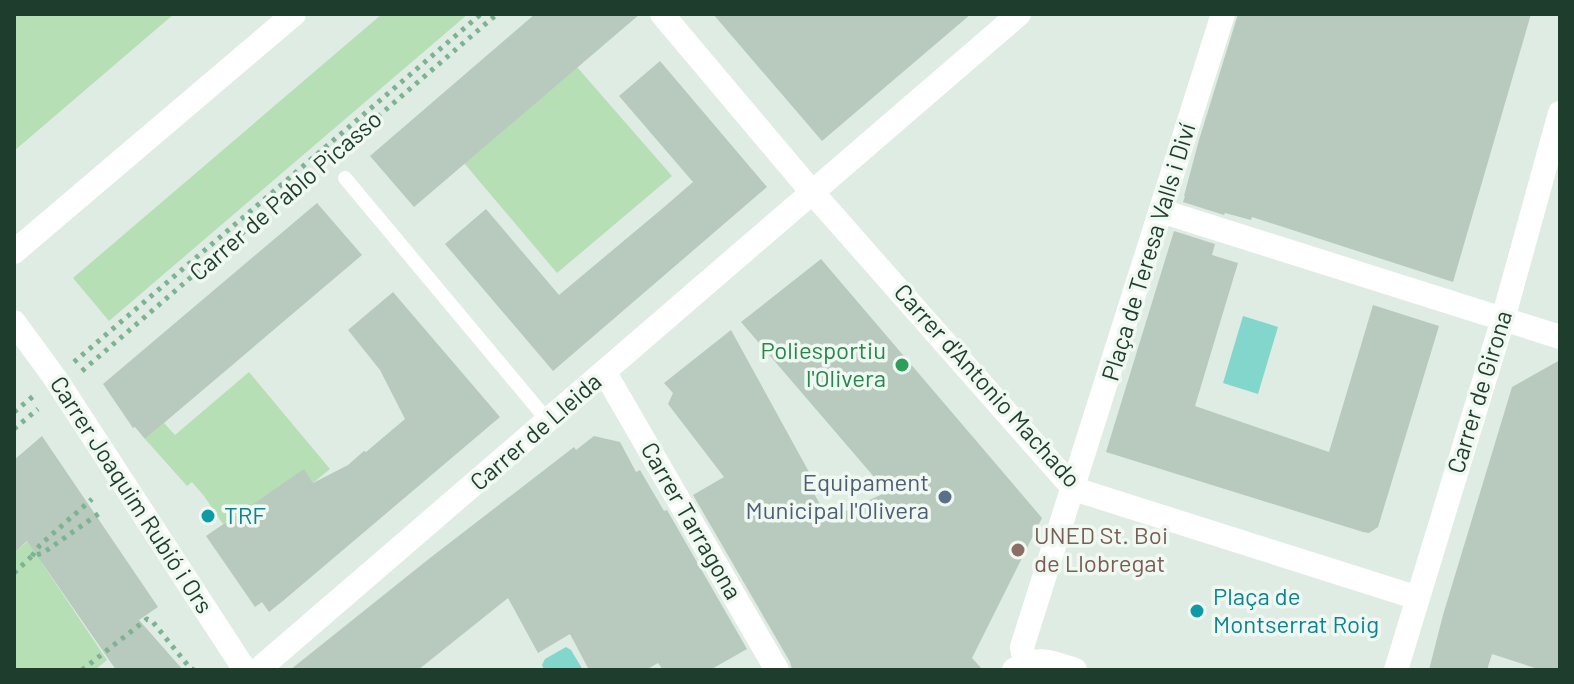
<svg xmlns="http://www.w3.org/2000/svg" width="1574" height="684" font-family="Barlow,sans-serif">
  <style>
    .green { fill: #b6dfb6 }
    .water { fill: #82d6cb }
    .building { fill: #b7cabd }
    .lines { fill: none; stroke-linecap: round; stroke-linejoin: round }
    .path { stroke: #7db292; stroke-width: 5; stroke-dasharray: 4 6; stroke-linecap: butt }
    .lane { stroke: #fff; stroke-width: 14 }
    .street { stroke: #fff; stroke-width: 24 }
    .leisure-dot { fill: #2e9e5b; stroke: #f0f8f2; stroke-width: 3 }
    .service-dot { fill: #5c6f8a; stroke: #f0f8f2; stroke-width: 3 }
    .culture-dot { fill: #0f9aa8; stroke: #f0f8f2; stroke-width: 3 }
    .education-dot { fill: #8d6e63; stroke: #f0f8f2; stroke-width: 3 }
    .labels { text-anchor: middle; stroke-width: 7; stroke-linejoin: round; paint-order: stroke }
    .street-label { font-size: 24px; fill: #1f3d2c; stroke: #f0f8f2 }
    .leisure-label { font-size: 24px; fill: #27864d; stroke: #f0f8f2; text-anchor: end }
    .service-label { font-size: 24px; fill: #4e5e75; stroke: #f0f8f2; text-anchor: end }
    .culture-label { font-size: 24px; fill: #0d838f; stroke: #f0f8f2; text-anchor: start }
    .education-label { font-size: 24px; fill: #785e54; stroke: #f0f8f2; text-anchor: start }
  </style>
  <rect width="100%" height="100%" fill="#dfece3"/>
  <path class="green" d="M14,14h160l-160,137z
    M382,14h86l-359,307 -36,-43z
    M577,67l95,109 -115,97 -93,-110z
    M249,372l81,97 -17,14 -9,-13 -81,54 -19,-28 -12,-14 -5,4 -42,-47 19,-16 11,12z
    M43,528l-1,35 65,97 -12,10h-81v-117z"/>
  <path class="water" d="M1243,316l35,11 -20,67 -35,-11z
    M566,647l5,3 12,20h-39l-2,-5 3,-6z"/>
  <path class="building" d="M535,14h105l-226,193 -44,-51z
    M713,14h258l-149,127z
    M1238,14h293l-78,268 -201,-65 -1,3 -26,-7 -1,2 -41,-13 2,-6h-1l15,-56z
    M660,61l107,126 -214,184 -108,-127 41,-35 73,86 104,-87 30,-26 -74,-86z
    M317,203l45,52 -217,184 -10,-12 -2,1 -30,-44z
    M1174,231l41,13 -3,11 26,8 -43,143 134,46 44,-147 66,21 -61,201 -9,6 -6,-1 -257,-80z
    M821,259l221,259 -70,140 11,12h-191l-2,-8 -97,-167 31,-18 -56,-73 5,-11 -9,-10 67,-53 78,142 -5,3 24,44 59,-27 -146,-170z
    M393,292l107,125 -216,183 -15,12 -7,-10 -7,5 -49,-71 98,-67 9,14 35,-18 16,-14 2,1 39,-33 -25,-49 -32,-40z
    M1560,360v310h-19l-49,-16 -5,16h-58l14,-55 69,-228z
    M42,436l116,171 -19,13 44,50h-67l-89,-129 -13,12v-93z
    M594,436l26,6 16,30 4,-2 24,41 3,-1 80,139 -37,21h-47l-5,-7 -12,7h-57l-19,-36 -32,19 -30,-55 -90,72h-128l140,-112 144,-111 2,3z"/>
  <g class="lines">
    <path class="path" d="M74,362l407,-348
      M82,371l415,-357
      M14,412l22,-18
      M14,429l24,-20
      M32,556l8,-11 52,-46
      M14,573l18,-17 11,-3 58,-41
      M82,670l65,-51 5,2 38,47 4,2"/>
    <path class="lane" d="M345,178l203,243"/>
    <path class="street" d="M662,14l150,178 262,297 344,109
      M1161,211l399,126
      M14,252l280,-238
      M14,322l41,56 190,292
      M605,373l172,297
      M1025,663l-3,-16 201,-633
      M258,670l761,-656
      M1014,670c24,-15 37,-8 61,0
      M1396,670l107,-351 57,-206"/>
  </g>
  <circle class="leisure-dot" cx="902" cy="365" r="8"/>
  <circle class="service-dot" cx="945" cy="497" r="8"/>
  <g class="culture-dot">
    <circle cx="208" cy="516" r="8"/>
    <circle cx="1197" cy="611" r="8"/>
  </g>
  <circle class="education-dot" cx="1018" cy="550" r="8"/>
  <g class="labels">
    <g class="street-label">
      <text transform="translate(286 196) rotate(-41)" y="8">Carrer de Pablo Picasso</text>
      <text transform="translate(1149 252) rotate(-73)" y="8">Plaça de Teresa Valls i Diví</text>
      <text transform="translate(987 386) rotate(48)" y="8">Carrer d'Antonio Machado</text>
      <text transform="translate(1480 392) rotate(-73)" y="8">Carrer de Girona</text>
      <text transform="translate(536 432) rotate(-41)" y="8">Carrer de Lleida</text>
      <text transform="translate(131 495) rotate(57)" y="8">Carrer Joaquim Rubió i Ors</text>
      <text transform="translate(691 521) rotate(60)" y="8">Carrer Tarragona</text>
    </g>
    <g class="leisure-label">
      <text x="886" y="359">Poliesportiu<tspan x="886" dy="28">l'Olivera</tspan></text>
    </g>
    <g class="service-label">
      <text x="929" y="491">Equipament<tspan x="929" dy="28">Municipal l'Olivera</tspan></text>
    </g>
    <g class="culture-label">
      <text x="224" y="524">TRF</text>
      <text x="1213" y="605">Plaça de<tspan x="1213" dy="28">Montserrat Roig</tspan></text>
    </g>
    <g class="education-label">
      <text x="1034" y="544">UNED St. Boi<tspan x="1034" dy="28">de Llobregat</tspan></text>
    </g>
  </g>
  <rect width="1574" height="684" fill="none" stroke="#1f3d2c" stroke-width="32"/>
</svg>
